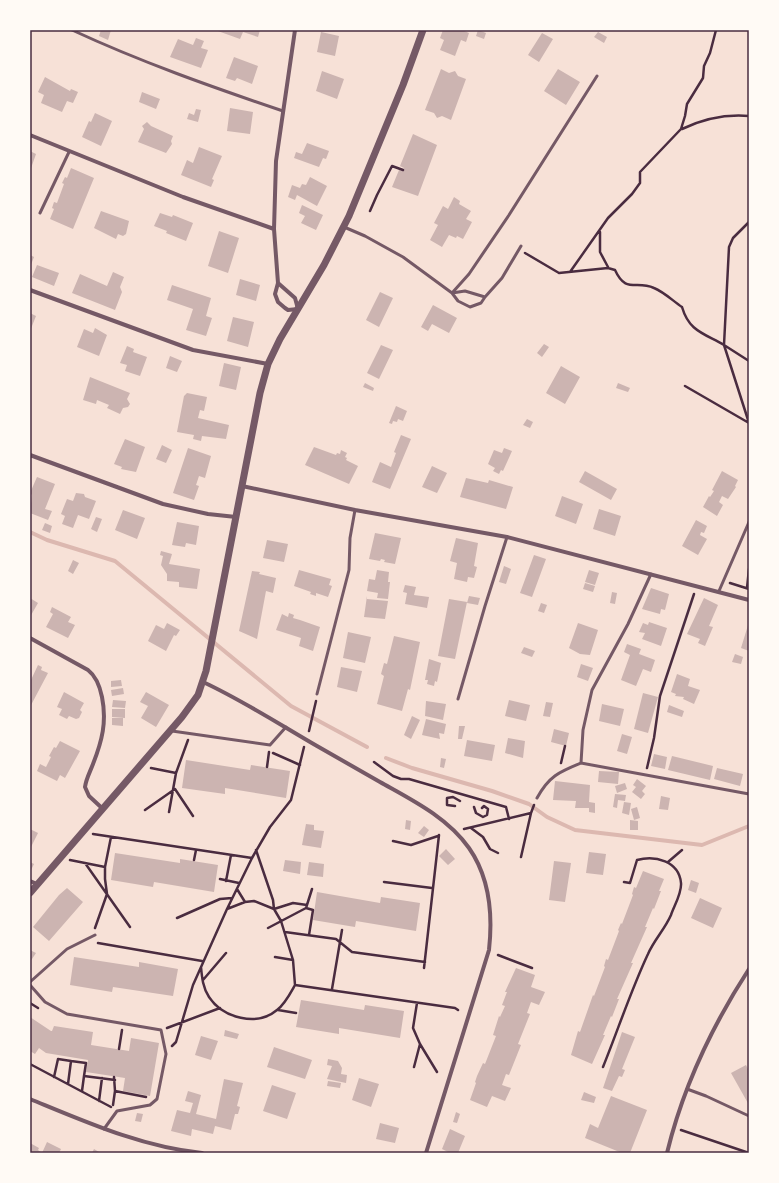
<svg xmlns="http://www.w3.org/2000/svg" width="779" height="1183" font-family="Spectral,serif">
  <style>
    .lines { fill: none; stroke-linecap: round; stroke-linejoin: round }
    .stream { stroke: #dcb8b0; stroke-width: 4 }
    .building { fill: #ccb4b1 }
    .path { stroke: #4a2c40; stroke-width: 2.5 }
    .service { stroke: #755966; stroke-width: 3 }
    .minor { stroke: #755966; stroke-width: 4 }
    .tertiary { stroke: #755966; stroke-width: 7 }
    .neatline { fill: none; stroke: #4a2c40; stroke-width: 1.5 }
  </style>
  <rect width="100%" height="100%" fill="#f7e1d7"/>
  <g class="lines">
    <path class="stream" d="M30,532l17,8 68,21 176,145 76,41
      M386,758l26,10 80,23 37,13 18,13 28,13 127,15 47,-19"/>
  </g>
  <path class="building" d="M101,30h10l-3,10 -9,-4z
    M215,30h45l-2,7 -15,-5 -3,7z
    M443,30h19l7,3 -3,9 -5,-2 -6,16 -15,-6 4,-10 -4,-2z
    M478,30l8,3 -2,6 -8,-3z
    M321,32l18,4 -4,20 -18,-4z
    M598,32l9,5 -3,6 -10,-6z
    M542,33l11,6 -14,23 -11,-7z
    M196,38l8,3 -3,7 7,2 -7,18 -31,-11 8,-18 15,6z
    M234,57l24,9 -6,18 -15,-6 -2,3 -9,-3z
    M441,69l8,4 6,-2 3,5 8,3 -15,41 -9,-4 -5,2 -3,-5 -9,-3z
    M558,69l22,13 -14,23 -22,-14z
    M322,71l22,8 -7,20 -21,-8z
    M45,77l25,14 1,-2 7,3 -5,11 -6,-2 -5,11 -21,-9 3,-8 -6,-3z
    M142,92l18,7 -4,10 -17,-7z
    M230,108l23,4 -3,22 -23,-3z
    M196,109l5,1 -3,12 -11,-3 2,-6 5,2z
    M95,113l17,8 -11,25 -19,-9 7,-16 2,1z
    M147,122l4,4 22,10 -2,5 1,3 -6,9 -28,-11 6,-13 -2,-3z
    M413,134l24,11 -19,51 -26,-9 7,-17 3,1 2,-3 -4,-2z
    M307,143l22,8 -3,8 -3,-1 -4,9 -25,-9 2,-6 6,2z
    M199,147l23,9 -10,23 2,1 -3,7 -30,-12 6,-15 6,3z
    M30,151l6,3 -6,17z
    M71,168l23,10 -21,51 -23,-10 4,-10 -2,-1 2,-6 3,1 7,-19 -2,-1 3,-6 2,1z
    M310,177l17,9 -10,20 -20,-11 -2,5 -7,-3 4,-12 8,3 2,-4 4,1z
    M454,197l6,4 -1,3 12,7 -5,8 6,3 -9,17 -6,-3 -1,2 -7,-3 -7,12 -12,-7 8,-15 -4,-2 9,-17 5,3z
    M302,205l21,10 -7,15 -15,-7 4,-7 -6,-3z
    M101,211l28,10 -3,13 -3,2 -5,-2 -2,5 -22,-11z
    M160,213l12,4 1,-2 20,8 -7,18 -20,-8 1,-2 -13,-5z
    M219,231l20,7 -11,35 -20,-7z
    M30,255l4,2 -4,10z
    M37,265l22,8 -5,13 -22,-9z
    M113,272l11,5 -4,10 2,5 -7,18 -43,-17 8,-19 27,12z
    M240,279l20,6 -4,16 -20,-6z
    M172,285l39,13 -5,18 6,2 -6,18 -20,-6 7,-21 -26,-9z
    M380,292l13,6 -14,29 -13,-7z
    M433,305l24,13 -8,15 -17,-9 -4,7 -7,-4z
    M30,313l6,3 -6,15z
    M233,317l21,5 -6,25 -21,-6z
    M95,328l12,7 -8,21 -22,-9 7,-18 9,4z
    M544,344l5,3 -7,10 -5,-4z
    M381,345l12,5 -14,29 -12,-6z
    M127,346l7,3 -1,3 14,5 -7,19 -15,-5 2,-6 -7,-2z
    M170,356l12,5 -5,11 -11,-4z
    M224,363l17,4 -5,23 -17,-4z
    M561,366l19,11 -15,27 -19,-11z
    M90,377l40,16 -3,6 3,5 -2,3 -5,1 -3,6 -13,-6 2,-3 -12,-5 -1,4 -13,-4z
    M365,383l9,5 -1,3 -10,-4z
    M618,383l12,5 -2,4 -12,-4z
    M187,393l20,4 -3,14 -4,-1 -2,8 31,7 -3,14 -24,-3 -1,5 -8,-2 1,-4 -17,-3 7,-36z
    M396,406l11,5 -4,10 -5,-2 -1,3 -4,-1 -1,3 -3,-1z
    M527,419l6,3 -3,6 -7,-3z
    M401,435l10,4 -21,50 -18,-7 8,-20 11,5 5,-14 -2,-1z
    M125,439l20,8 -9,25 -15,-3 1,-2 -8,-3z
    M162,445l10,5 -6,13 -10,-4z
    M314,447l22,8 1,-2 3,1 1,-4 6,3 -2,4 2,1 -1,2 12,6 -9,18 -44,-19z
    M188,448l23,8 -6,22 -6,-2 -3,9 3,1 -5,14 -21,-7z
    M504,448l8,3 -9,20 -2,-1 -2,4 -6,-3 2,-3 -7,-4 6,-14 8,3z
    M432,466l15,7 -10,20 -15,-6z
    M585,471l32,18 -6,11 -32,-18z
    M722,471l16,9 -3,6 1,1 -8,12 -6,-3 -3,6 4,3 -6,11 -14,-9 6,-11 1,1 4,-6 -2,-1z
    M37,477l18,7 -10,25 7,2 -4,9 -18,-7 2,-18 -2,-2z
    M466,478l22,5 1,-3 24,7 -7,22 -46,-12z
    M76,493l8,1 1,3 11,4 -7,18 -11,-4 -5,13 -11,-4 3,-8 -4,-2 6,-15 6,2z
    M562,496l21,8 -7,20 -21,-8z
    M599,509l22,7 -6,20 -22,-7z
    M123,510l22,8 -8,21 -22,-9z
    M96,517l6,2 -5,13 -6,-3z
    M696,520l11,6 -3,7 -3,-1 -1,3 7,4 -9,16 -16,-9z
    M177,522l22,4 -3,19 -10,-2 -1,4 -13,-2z
    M45,523l7,3 -2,7 -8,-3z
    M375,533l26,5 -6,26 -11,-2 1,-2 -4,-1 -1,2 -11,-2z
    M456,538l22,5 -4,23 3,1 -3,11 -6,-1 -1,5 -13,-3 3,-16 -7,-2z
    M267,540l21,4 -4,18 -21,-4z
    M161,551l11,3 -3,10 31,5 -3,20 -18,-2v-5l-12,-1v-7l-6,-9 2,-9 -3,-1z
    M534,555l12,4 -14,38 -12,-4z
    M73,560l6,3 -6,11 -5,-3z
    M504,566l7,3 -5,15 -7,-2z
    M299,570l32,9 -2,6 3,1 -4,11 -12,-4v3l-6,-2 1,-2 -17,-6z
    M377,570l12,2 -1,10h2l-2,17 -11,-1 1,-5 -11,-2 2,-12 6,1z
    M589,570l10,3 -4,12 -10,-3z
    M252,571l8,1 -1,2 17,4 -3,15 -7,-2 -9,48 -18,-8z
    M585,583l10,3 -2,6 -10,-3z
    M405,585l11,2 -2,8 15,2 -2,11 -22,-4 2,-11 -4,-1z
    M651,588l18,6 -4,16 -4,-1 -1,5 -18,-5z
    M612,592l5,1 -2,11 -5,-1z
    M367,596v3l21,2 -3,18 -21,-2z
    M469,596l11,2 -2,7 -11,-2z
    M30,598l8,5 -8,14z
    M704,598l14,7 -9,21 4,1 -8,19 -7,-3 2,-4 -13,-5z
    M449,599l18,3 -12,57 -17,-3z
    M541,603l6,2 -3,8 -6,-2z
    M52,607l19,10 -3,5 7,3 -7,13 -22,-11 7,-13 -3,-2z
    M289,613l5,2 -1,3 7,2 -4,11 4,-11 20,7 -7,24 -14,-5 2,-8 -25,-8 6,-16 6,3z
    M649,622l18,6 -6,18 -19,-7 3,-6 -6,-1 4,-9 5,2z
    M749,622v29l-8,-3z
    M167,623l13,7 -4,6 -2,-1 -8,16 -18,-10 8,-16 8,4z
    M578,623l20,7 -8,25 -10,-1 -11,-6z
    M348,632l23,5 -6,26 -22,-5z
    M394,636l26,6 -10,48 -2,-1 -6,22 -25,-7 7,-28 -3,-2 3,-11 3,1z
    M627,644l14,5 -2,5 16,6 -4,12 -8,-3 -7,17 -15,-6 9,-25 -6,-3z
    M524,647l11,4 -3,6 -11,-4z
    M735,654l8,3 -2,7 -9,-2z
    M429,659l12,4 -4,19 -2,-1 -1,5 -7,-2 1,-4h-3z
    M581,664l12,4 -5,13 -11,-4z
    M38,665l4,2 -1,3 7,3 -18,34v-25z
    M341,667l21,4 -5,21 -20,-5z
    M677,674l13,5 -2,7 12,4 -6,14 -11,-5 1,-2 -9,-1 1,-2 -5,-2z
    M121,680l1,6 -11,1v-6z
    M123,688l1,6 -12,2 -1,-6z
    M64,692l20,11 -4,7 2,2 -3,6 -3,1 -7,-3 -2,3 -8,-4 3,-6 -5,-2z
    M146,692l23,13 -13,22 -15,-9 7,-12 -8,-4z
    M643,693l15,4 -10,36 -14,-4z
    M113,700l13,1 -1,7 -13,-1z
    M509,700l21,5 -4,16 -21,-5z
    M426,701l20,3 -3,16 -18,-4z
    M546,702l7,1 -3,14 -7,-1z
    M602,704l22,5 -4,17 -21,-5z
    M669,705l15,6 -2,6 -15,-5z
    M112,709h13v9l-13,-1z
    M412,716l8,4 -9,19 -7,-4z
    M112,718h11v8l-11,-1z
    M426,719l20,5 -2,10 -5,-1 1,6 -18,-4z
    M459,726h6l-3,13h-4z
    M554,729l15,4 -3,13 -15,-4z
    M622,734l10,3 -5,17 -10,-3z
    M508,738l17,3 -2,17 -18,-5z
    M467,740l28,5 -3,16 -28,-5z
    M60,741l20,10 -15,27 -5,-3 -3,6 -20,-10 3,-7 6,3 5,-10 -2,-1 5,-9 2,1z
    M654,754l13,3 -2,12 -14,-3z
    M672,756l41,10 -3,14 -42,-10z
    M441,758l5,1 -2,9 -4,-1z
    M186,760l64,10 1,-5 39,6 -4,27 -61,-10v6l-43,-6z
    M717,768l26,6 -3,12 -26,-7z
    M599,771l20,1 -1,12 -20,-2z
    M637,779l9,7 -4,5 3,3 -4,5 -9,-7 4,-5 -3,-2z
    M555,781l35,4 -1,17 6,1v10l-6,-1v-4h-14l1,-7 -23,-1z
    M625,783l2,6 -10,4 -2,-7z
    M615,794l11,1 -1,6 -7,-1 -1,8 -4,-1z
    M661,796l9,2 -2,12 -9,-1z
    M624,802l7,1 -2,12 -7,-2z
    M637,807l3,11 -6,2 -3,-11z
    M406,820l5,1 -1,9 -5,-1z
    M630,820l8,1v9h-8z
    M306,824l8,1v5l10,1 -3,17 -19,-3z
    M424,826l5,4 -5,7 -6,-4z
    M30,829l8,4 -8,16z
    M446,849l9,10 -7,6 -9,-9z
    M589,852l17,2 -3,21 -17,-2z
    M115,853l65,10v-4l38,6 -4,27 -60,-10 -1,5 -42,-7z
    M285,860l16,2 -1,12 -17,-3z
    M554,861l17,2 -6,39 -16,-2z
    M30,862l4,2 -4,8z
    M309,862l15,2 -1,13 -16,-2z
    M643,871l21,8 -5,12h2l-7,18 -1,-1 -8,19h2l-16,36h2l-16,36h2l-7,18 -1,-1 -8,19h2l-13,29 -21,-9 7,-24 2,1 13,-37 1,1 11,-29 -1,-1 2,-7 2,1 11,-29 -1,-1 3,-7 1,1 11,-29 -1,-1 2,-7 2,1z
    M691,880l8,3 -3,10 -8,-3z
    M67,888l16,14 -34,39 -16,-14 26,-32z
    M317,892l63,11 1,-6 39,6 -4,28 -60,-10 -1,6 -42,-7z
    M700,898l22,10 -9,20 -22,-10z
    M30,950l6,3 -6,9z
    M74,957l65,10v-5l39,7 -5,27 -60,-9 -1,5 -42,-7z
    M516,968l19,7 -4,12 14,5 -6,13 -8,-3 -4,11 3,1 -12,30 3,1 -12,30 -3,-1 -4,11 9,3 -6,13 -13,-5 -5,11 -17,-7 6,-17 -1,-1 2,-6 6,-13 2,1 11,-28 -3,-1 6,-19 1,1 5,-11 -3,-1 5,-13h-2z
    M301,1000l63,10 1,-5 39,6 -4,27 -61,-10v6l-43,-7z
    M30,1017l21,14h1l2,-5 39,6 -2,13 38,6 2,-13 28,5 -9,53 -27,-5 2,-13 -39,-6 2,-12 -42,-7 -7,-5 -4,6 -5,-3z
    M225,1030l14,4 -2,5 -13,-3z
    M622,1032l13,5 -13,32 3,1 -3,7 -3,-1 -7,15 -9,-3z
    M201,1036l17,5 -7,19 -16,-5z
    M274,1047l38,13 -7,19 -38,-12z
    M328,1059l10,2 4,7 -1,6 6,1 -1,8 -19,-4 5,-13 -5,-1z
    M746,1065l3,6v34l-18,-32z
    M359,1078l20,6 -8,23 -19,-7z
    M224,1079l19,4 -6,23 3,1 -2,7h-3l-4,16 -16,-4 -2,8 -21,-5 -1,7 -20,-5 6,-21 13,3 3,-10 -8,-2 3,-10 13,4 -5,19 20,5z
    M328,1081l13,2 -1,5 -13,-2z
    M272,1085l24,8 -9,26 -24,-8z
    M584,1092l12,5 -2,6 -13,-3z
    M611,1096l36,14 -17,43h-8l-37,-15 5,-14 8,4z
    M456,1112l4,2 -3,9 -4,-1z
    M137,1113l6,1 -2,8 -6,-1z
    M380,1123l19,5 -4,15 -19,-4z
    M450,1129l15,7 -7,17h-8l-8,-4z
    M47,1142l14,7 -2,4h-29v-10l9,5 -1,2 4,3z
    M94,1149l5,3v1h-7z"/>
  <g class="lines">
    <path class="path" d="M682,129c21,-10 44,-15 67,-13
      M370,211l7,-16 15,-29 11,4
      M749,222l-16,16 -4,9 -5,98 25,16
      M600,232v20l8,15
      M525,253l34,20 49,-5 7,2c11,24 21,10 39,18 10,4 19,13 28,19 7,24 21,26 42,38l25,78
      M570,272l38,-54 24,-24 8,-11v-11l41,-43 4,-13 2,-12 16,-26 1,-12 6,-13 6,-23
      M685,386l64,37
      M730,583l19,6
      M747,588l2,-19
      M309,731l7,-30
      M273,753l27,12
      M374,762l19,14 8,3h8l97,28 3,12
      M561,763l4,-17
      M267,767l2,-15
      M151,768l25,5
      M647,768l7,-30 6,-42 34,-102
      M455,806l-8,-1v-7l6,-1 7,4
      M474,807l2,6 7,4 4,-2 1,-6 -4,-3 -2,2
      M145,810l30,-21 18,27
      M169,812l7,-39 12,-33
      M471,828l12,9 7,12 8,4
      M464,829l67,-16 3,-8
      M93,834l159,24
      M393,841l18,4 27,-9
      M256,850l17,50 1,9 19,-6 14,2
      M521,857l10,-44
      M70,860l35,7
      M194,860l2,-10
      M668,862l14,-12
      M85,863l45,64
      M220,879l19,4
      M226,881l5,-26
      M384,882l48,6
      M237,889l8,13
      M306,908l7,2 -4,25
      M227,909l25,-51 18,-31 21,-27 13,-53
      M177,918l43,-19 12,-1
      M95,928l12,-34 -2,-15v-12l6,-30
      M268,928l38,-20 6,-19
      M285,932l51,7 16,13 73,10
      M98,943l104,18
      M498,955l34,13
      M275,957l18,3
      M201,967c1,11 2,21 8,30 14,21 48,30 68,13 8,-6 13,-16 18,-25
      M424,968l15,-133
      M203,980l23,-27
      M332,989l10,-59
      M30,1003l8,5
      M417,1003l-4,25 7,16 17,28
      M278,1010l18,3
      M167,1028l53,-20
      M172,1046l4,-4 17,-57 34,-76 18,-7 9,-1 20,8 7,12 12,39 2,25 160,23 3,2
      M119,1049l3,-19
      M71,1061l15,2 -2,13 31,4
      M30,1064l81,43
      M414,1067l6,-23
      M603,1067c15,-37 28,-77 45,-113 6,-14 17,-25 23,-39 3,-9 11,-22 10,-32 -2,-22 -26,-28 -44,-23l-7,23 -6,-1
      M54,1077l4,-18 13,2 -3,23
      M82,1091l2,-15
      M115,1091l31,6
      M99,1101l3,-23
      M113,1105l2,-14 -1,-14
      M681,1130l68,23"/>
    <path class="service" d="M72,30c69,32 140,57 211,81
      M40,213l29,-61
      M344,227l21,9 38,21 49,36 17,-19 40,-59 88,-139
      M485,297l-4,6 -11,4 -12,-6 -6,-8 13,-2 20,6 17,-19 19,-32
      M651,574l-23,50 -36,66 -9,40 -2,33 168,31
      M719,591l30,-69
      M317,694l32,-124 1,-32 5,-28
      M458,699l27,-93 22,-69
      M172,731l98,14 16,-18
      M537,798c12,-22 22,-26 44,-35
      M30,982l37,-33 28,-14
      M30,985l15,17 22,12 94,16 5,24 -9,45 -7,6 -33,6 -13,18
      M687,1089l19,7 43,20"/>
    <path class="minor" d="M30,135l153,62 91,32
      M278,283l17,15 3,11 -10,1 -3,-2 -7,-6 -3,-8 3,-11 -4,-54 2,-68 19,-131
      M30,290l163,60 75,14
      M30,455l133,49 45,10 28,3
      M242,486l113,24 152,27 242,63
      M30,638l58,32c9,7 12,17 14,27 5,25 0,44 -9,67 -3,8 -7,15 -8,23l4,9 14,13
      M203,682c39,18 76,42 114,64 21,12 42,24 63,36 32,18 67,35 89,66 21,30 24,66 20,102l-63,203
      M30,881l7,3
      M30,1099c56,23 112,48 172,54
      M667,1153c16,-66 45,-127 82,-184"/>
    <path class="tertiary" d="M30,893l152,-176 16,-22 8,-24 54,-278 8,-29 12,-25 44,-74 25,-49 54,-131 20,-55"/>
  </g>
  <rect width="779" height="1183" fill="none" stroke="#fffaf5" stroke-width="62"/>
  <rect x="31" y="31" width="717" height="1121" class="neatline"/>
</svg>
